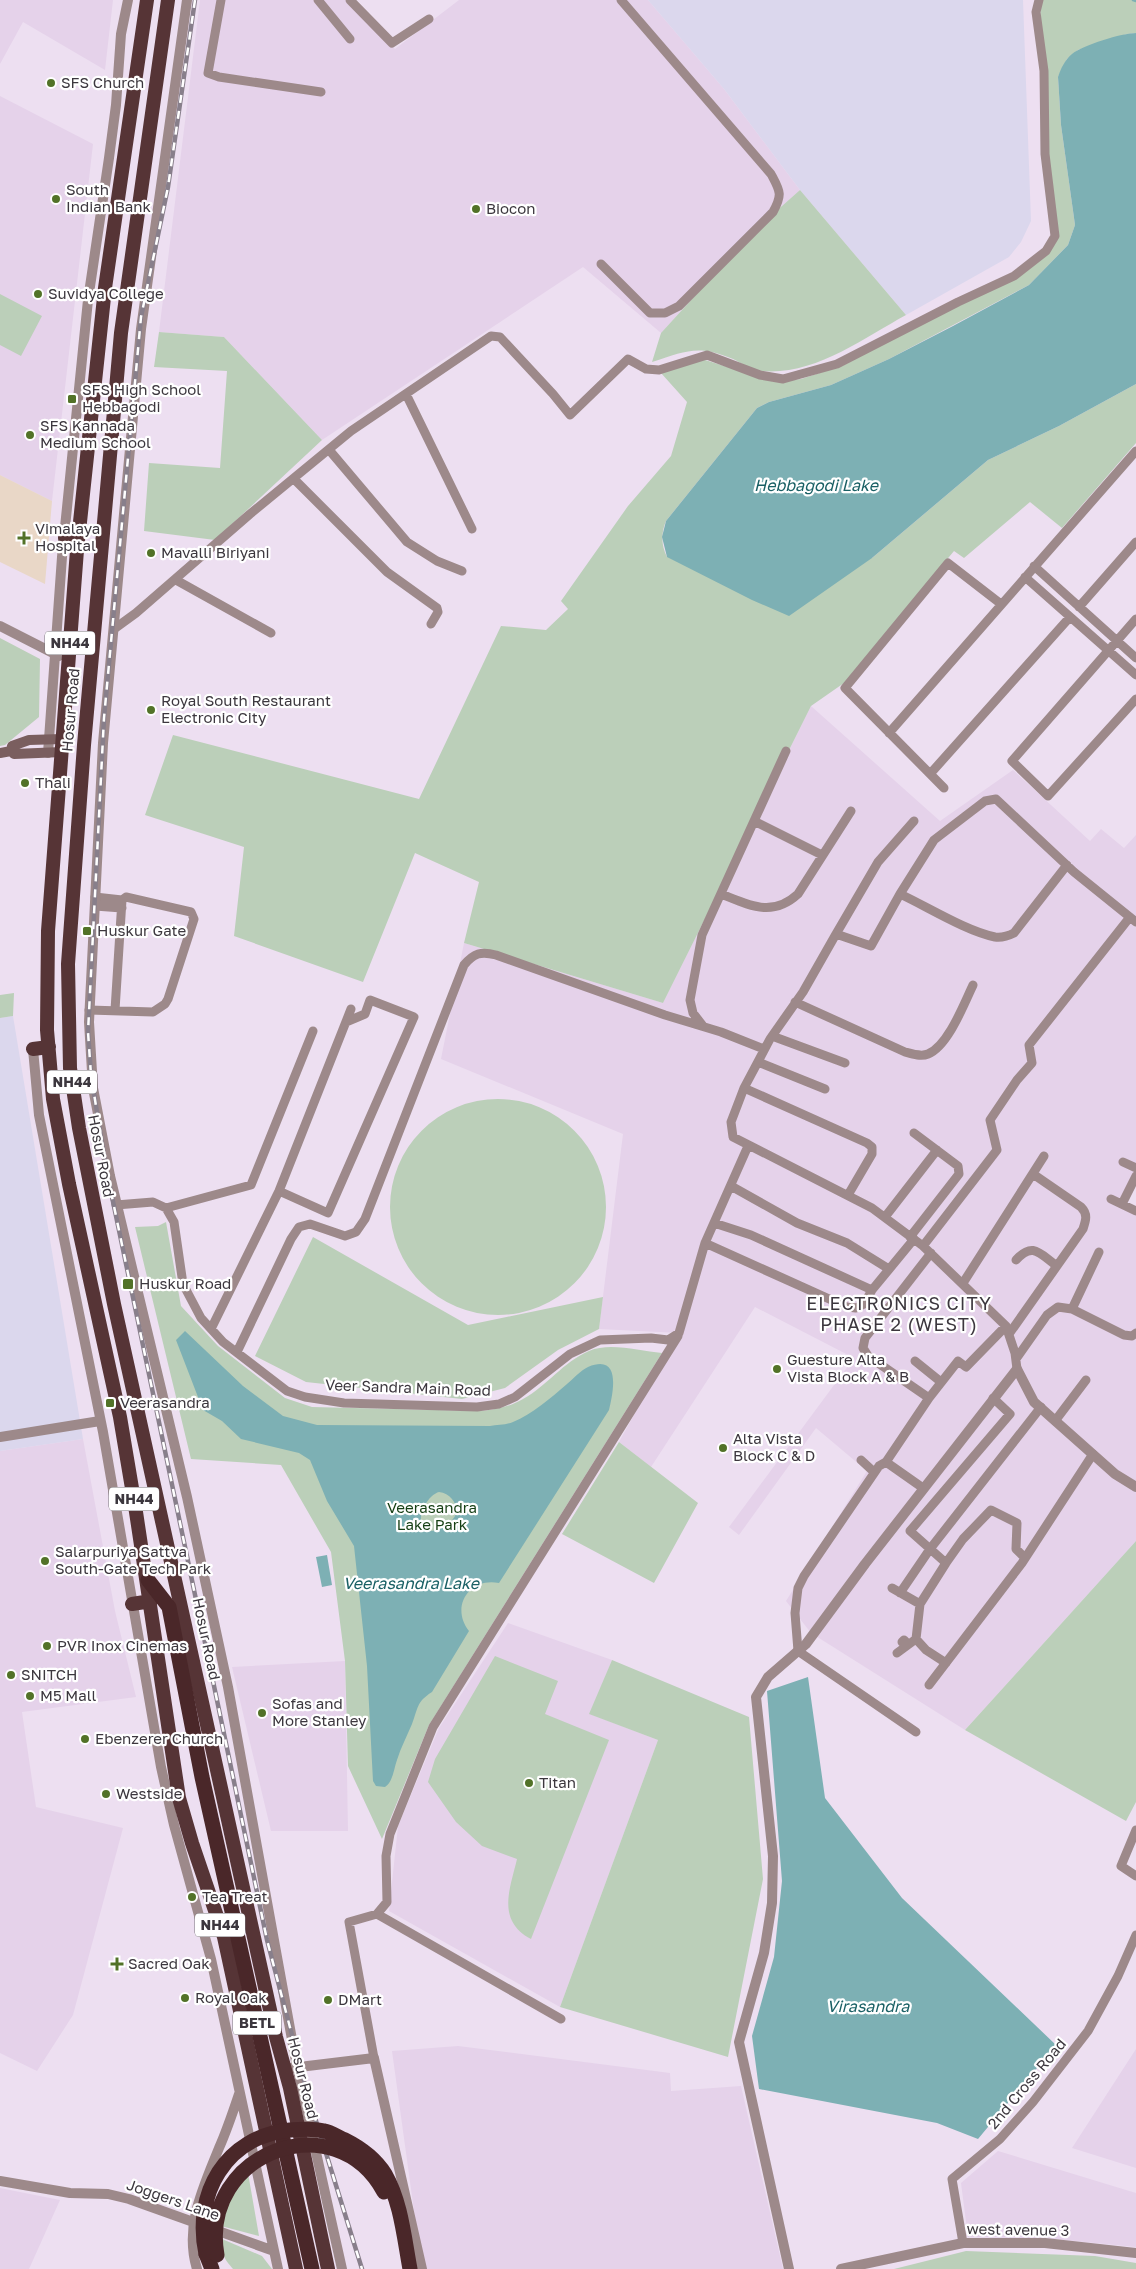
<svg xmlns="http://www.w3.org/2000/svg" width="1136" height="2269" font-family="'Golos Text',sans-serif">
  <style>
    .built { fill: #e5d2ea }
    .industrial { fill: #dbd7ed }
    .medical { fill: #e9d7c7 }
    .green { fill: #bbcfb9 }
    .water { fill: #7db0b4; fill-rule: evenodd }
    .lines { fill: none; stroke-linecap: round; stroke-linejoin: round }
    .stream { stroke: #7db0b4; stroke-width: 2.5 }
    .minor { stroke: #9d898a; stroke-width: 9 }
    .tertiary { stroke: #9d898a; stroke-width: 10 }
    .secondary { stroke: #7a5e5f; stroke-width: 10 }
    .trunk { stroke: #563436; stroke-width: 14 }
    .motorway { stroke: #4a2729; stroke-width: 15 }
    .rail-casing { stroke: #887f8b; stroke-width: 4.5 }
    .rail { stroke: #fff; stroke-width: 2.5; stroke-dasharray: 8; stroke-linecap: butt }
    .motorway-bridge { stroke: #4a2729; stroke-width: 15 }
    .poi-dot { fill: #527228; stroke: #fff; stroke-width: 2 }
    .labels { text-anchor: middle; stroke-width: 4.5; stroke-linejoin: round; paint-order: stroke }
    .shield { fill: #fff; stroke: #767378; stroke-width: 1 }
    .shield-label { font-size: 14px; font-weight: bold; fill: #3c373e }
    .poi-label { font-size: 15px; fill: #3c373e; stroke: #fff; text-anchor: start }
    .street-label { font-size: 15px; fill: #3c373e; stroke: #fff }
    .park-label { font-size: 15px; fill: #163f14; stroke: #fff }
    .water-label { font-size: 16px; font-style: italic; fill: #1a6065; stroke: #fff }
    .quarter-label { font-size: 18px; letter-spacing: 1px; fill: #3c373e; stroke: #fff }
  </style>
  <rect width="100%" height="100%" fill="#eddff1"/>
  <path class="built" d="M0,0h113l-8,70 -82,-48 -23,42z
    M200,0h145l50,49 64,-49h189l76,89 76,101 -44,39 -95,104 -78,-66 -261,173 -98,-103 -65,-5z
    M0,96l93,48 -41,357 -52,-26z
    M811,706l129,115 73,-51 77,71 11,-12 23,19 12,-13v347l-14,19 14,7v333l-171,189 -154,-97 -25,-32 81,-130 -51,-43 -77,107 -10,-8 125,-169 -99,-51 -104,160 -32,-25 60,-109 -80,-4 24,-195 -182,-75 23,-116 199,60z
    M83,1439l32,172 21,86 -114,15 14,95 87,21 -50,187 -36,56 -37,-18v-602z
    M508,1623l104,37 -22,54 68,26 -98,267 -171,-96 9,-85 41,-98z
    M345,1661l3,170h-77l-39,-164z
    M458,2046l212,27 1,18 70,-5 42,183h-361l-30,-218z
    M1136,2049v119l-64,-20z
    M998,2151l138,42v54l-92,-9 -76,-1 -7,-54z
    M0,2188l60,12 -31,69h-29z"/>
  <path class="industrial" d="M648,0h375l8,221 -10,21 -12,15 -103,58 -106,-125 -76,-101z
    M13,1016l70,423 -83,12v-433z"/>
  <path class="medical" d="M0,475l52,26 -7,83 -45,-22z"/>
  <path class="green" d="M1042,0h94v33l-9,1 -49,16 -11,9 -9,18 3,48 14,100 -7,20 -39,40 -140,74 -58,26 -62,17 -12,6 -91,113c-5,12 -5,24 1,36l205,1 116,-98 71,-34 77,-42v59l-74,85 -32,-26 -66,56 -10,-7 -110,132 -33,23 -148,297 -199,-60 15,-61 -64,-29 -52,129 -129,-46 10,-89 -99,-32 28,-80 246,64 82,-173 45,4 22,-21 -7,-8 67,-95 43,-50 16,-54 -26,-29 41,-14 73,23 26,-3 43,-14 202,-110 13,-19 -10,-75 -9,-155z
    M800,190l106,125c-44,24 -92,61 -145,56 -9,-1 -20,-8 -28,-12 -35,-15 -47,-8 -81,3l9,-29 95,-104z
    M0,294l42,22 -21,40 -21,-11z
    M159,332l65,5 98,103 -107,100 -71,-9 5,-68 71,5 7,-97 -73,-4z
    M0,638l40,21 -1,58 -34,28 -5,1z
    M14,993l-1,23 -13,2v-23z
    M390 1207a108 108 0 1 1 216 0a108 108 0 1 1-216 0Z
    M166,1222l15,84 37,40 67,52 27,9 167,4c16,-1 30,-4 44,-12 24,-13 40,-37 66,-48 21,-9 50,0 73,2l-233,372 -47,114 -34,-73 -3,-105 -14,-109 -50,-87 -90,-6 -56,-232 23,-1z
    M313,1237l155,88 135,-28 -4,32 -41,21 -53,38 -43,11 -156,-17 -51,-26z
    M619,1442l79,61 -44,80 -92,-49z
    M1136,1541v261l-10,19 -161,-91z
    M495,1656l63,25 -13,33 64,26 -78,199c-35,-19 -21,-50 -14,-80l-35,-13 -26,-24 -28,-40 7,-23z
    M612,1660l137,57 14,162 -35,178 -168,-50 98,-267 -69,-26z
    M248,2173l11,63 -38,-10 5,-21z
    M222,2239l40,17 10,13h-39c-9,-10 -13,-17 -11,-30z
    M966,2251l129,5 41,7v6h-242z"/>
  <path class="water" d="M1136,33v351l-77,42 -71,34 -116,98 -83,58 -37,-16 -85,-43 -5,-20 4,-16 91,-113 12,-6 62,-17 58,-26 64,-33 76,-41 39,-40 7,-20 -14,-100 -3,-48c3,-9 7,-17 14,-23 11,-9 50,-21 64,-21z
    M185,1331l58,55 40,30 34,9 173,1c7,-1 16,-1 23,-4 19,-8 38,-24 54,-38 6,-5 14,-14 21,-17 34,-14 25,26 21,43l-110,173c-30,-6 -49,24 -30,48l-37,61c-16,10 -14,17 -20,32 -5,12 -11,23 -15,36 -3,8 -4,22 -12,27l-9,-1 -3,-5 -6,-115 -13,-120 -27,-45 -17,-41 -11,-7 -58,-14 -19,-18 -19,-11 -27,-70zM439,1492c11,1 17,10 18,20 -5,13 -20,22 -33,18 -9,-11 3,-35 15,-38z
    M327,1555l5,30 -10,2 -6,-30z
    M808,1677l17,121 77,100 154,147 -78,94 -41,-16 -178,-34 -7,-53 22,-79 8,-76 -15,-190z"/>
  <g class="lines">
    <path class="stream" d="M1133,0l3,1"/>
    <path class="minor" d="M221,0l-13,73 11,4 102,15
      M318,0l32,39
      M350,0l42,43 37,-24
      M601,264l49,49h15l14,-7 94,-94c10,-18 7,-21 -2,-38l-150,-174
      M406,394l66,135
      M330,451l77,91 30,19 25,10
      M294,479l93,93 50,36 1,4 -7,12
      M1034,566l102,92
      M1025,577l111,98
      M176,580l95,53
      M1079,607l57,-65
      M1136,619l-124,142 36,35 88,-97
      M114,629l22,-16 114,-99 101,-83 140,-95 9,1 53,57 17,21 58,-56 18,10 13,1 48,-15 53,20 23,4 54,-15 121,-62 56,-26 32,-25 9,-15 -10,-82 -1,-83 -8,-59 3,-12
      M889,733l247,-282
      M930,774l140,-157
      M944,788l-99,-100 103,-125 53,41
      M754,821l68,34
      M721,894c28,11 51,24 77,0l53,-83
      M900,894l34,-54 51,-39 11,-2 78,73 62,50
      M95,906l27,2
      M836,934l42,-72 36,-41
      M795,1002l110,50c7,2 16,5 23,2 20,-8 36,-50 45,-69
      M89,1010l64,2 12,-8 3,-5 26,-80 -3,-7 -65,-15 -4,3 -27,-3
      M115,1010l7,-110
      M703,1026l-10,-13 -3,-13 12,-65 84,-184
      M772,1036l73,27
      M758,1062l67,27
      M744,1088l123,55 5,4v7l-24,41
      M1123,1162l13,6
      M731,1186l66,37 50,20 42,26
      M279,1191l49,22 86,-196 -44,-17 -5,14 -19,8
      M1111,1199l25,12
      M1122,1204l14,-28
      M116,1205l37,-3 13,6 8,14 9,62 18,34 22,24 64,49 18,6 39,6 133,4 22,-3 16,-7 55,-43 30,-14 51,-2 17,2 11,-7 26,-90 43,-97
      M166,1208l85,-23 62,-154
      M885,1217l52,-67
      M714,1223l37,12 121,55
      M910,1237l49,-63 -1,-8 -44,-33
      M705,1243l142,64 9,1 8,-4 8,-14 42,-51
      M923,1246l74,-96 -7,-30 27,-40 15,-17 -3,-18 101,-128
      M1016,1260c17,-19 24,-6 41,6
      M963,1283l81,-127
      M1072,1309l27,-57
      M211,1329l68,-138 72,-182
      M1009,1334l74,-105c3,-9 5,-15 -2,-22l-48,-33
      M237,1352l54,-113 8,-12 11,-3 35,12 11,-4 9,-13 99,-254c10,-12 17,-14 32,-10l169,60 56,17 43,17
      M1016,1359l31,-44 11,-8 14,2 52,26 8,1 4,-3
      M915,1361l26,21
      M1017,1369l-2,-16 -9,-27 -83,-80 -51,-38 -139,-71 -2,-15 13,-34 26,-49 33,-47 33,-58 35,12 29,-52c28,13 66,37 95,43 8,1 13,-1 19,-4l53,-68
      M929,1398l-61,-42 -5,-8 2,-10 66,-85
      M1055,1421l31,-41
      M861,1460l13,12
      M886,1462l43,-64 29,-37 8,6 40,-41
      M946,1563l17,-24 28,-29 26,13 -1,26 9,9
      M892,1588l28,16
      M900,1593l30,-44 111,-142
      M904,1640l2,2 -2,2 -2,-2z
      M897,1653l19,-14
      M946,1663l-20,-13 -10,-11 4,-35 26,-41 -36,-32 100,-117 -17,-16
      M929,1685l93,-122 71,-109
      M916,1732l-118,-81 -3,-38 3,-25 6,-12 75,-110 7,-4 37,26
      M1136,1830l-15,36 15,10
      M377,1914l10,-12 -1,-46 4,-22 43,-107 245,-391
      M374,2058l-25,-136 28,-8 184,105
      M963,2243l-11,-64 48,-40 33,-37 55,-71 30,-55 18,-41"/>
    <path class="tertiary" d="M187,0l-46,329 -38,414 -14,279 4,66 17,88 77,321 41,190 69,380 45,202
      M0,626l59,30
      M48,753l14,-196 26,-257 21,-142 7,-53 5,-71 7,-34
      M33,1049l6,66 64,317 58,335 13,58 37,134 67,310
      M1017,1369l17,33 81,72 21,13
      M0,1437l100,-16
      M291,2068l83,-10 48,211
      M0,2181l70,12 38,1 21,5 145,52
      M197,2269c-13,-43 6,-81 22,-121 8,-18 14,-36 20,-54
      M789,2269l-50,-227 25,-89 8,-50 1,-47 -17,-159 12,-20 38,-33 59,-80 152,-195
      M841,2269l122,-26h82l91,10"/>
    <path class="secondary" d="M11,751l1,-5 17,-6 33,-1
      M0,753l11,-2 3,3 48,-2"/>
    <path class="trunk" d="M147,0l-42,288 -28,262 -29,381 -1,99 6,69 16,85 51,233 16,95 43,286 13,45 32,94 72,332
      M168,0l-47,333 -37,412 -16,219 2,104 9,60 35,176 162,733 14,51 38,181
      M65,538l13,2
      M33,1049l16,-2
      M132,1604l19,-3"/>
    <path class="motorway" d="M148,1580l21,27 33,170 110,492
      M206,2254l6,15"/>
    <g class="rail-casing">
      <path id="rail" d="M195,0l-27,187 -27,130 -37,401 -16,314 3,43 15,93 161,772 40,152 55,177"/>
    </g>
    <use href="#rail" class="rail"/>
    <path class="motorway-bridge" d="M206,2254c-13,-60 19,-117 84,-124 11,-1 23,-2 34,1 7,1 14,6 21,9 16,8 30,18 40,34 16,28 19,63 25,95
      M217,2255c-18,-103 119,-153 167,-63"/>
  </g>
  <g class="poi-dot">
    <circle cx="51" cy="83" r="5"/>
    <circle cx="56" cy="199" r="5"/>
    <circle cx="476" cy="209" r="5"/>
    <circle cx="38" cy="294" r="5"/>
    <rect x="67" y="394" width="10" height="10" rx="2.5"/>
    <circle cx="30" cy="435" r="5"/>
    <path d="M21.5 530.5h5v5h5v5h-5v5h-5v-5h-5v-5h5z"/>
    <circle cx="151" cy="553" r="5"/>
    <circle cx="151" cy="710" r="5"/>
    <circle cx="25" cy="783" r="5"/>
    <rect x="82" y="926" width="10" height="10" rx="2.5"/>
    <rect x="122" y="1278" width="12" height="12" rx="2.5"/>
    <circle cx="777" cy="1369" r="5"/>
    <rect x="105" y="1398" width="10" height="10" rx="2.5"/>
    <circle cx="723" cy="1448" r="5"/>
    <circle cx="45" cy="1561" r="5"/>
    <circle cx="47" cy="1646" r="5"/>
    <circle cx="11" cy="1675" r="5"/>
    <circle cx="30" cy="1696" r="5"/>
    <circle cx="262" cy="1713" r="5"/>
    <circle cx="85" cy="1739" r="5"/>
    <circle cx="529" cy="1783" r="5"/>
    <circle cx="106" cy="1794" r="5"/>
    <circle cx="192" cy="1897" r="5"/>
    <path d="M114.5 1956.5h5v5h5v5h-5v5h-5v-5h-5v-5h5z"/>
    <circle cx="185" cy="1998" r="5"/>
    <circle cx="328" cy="2000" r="5"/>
  </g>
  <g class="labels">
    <g class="shield">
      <rect x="45" y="631.5" width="50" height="23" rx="4"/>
      <rect x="47" y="1070.5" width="50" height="23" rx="4"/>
      <rect x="109" y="1487.5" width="50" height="23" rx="4"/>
      <rect x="195" y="1913.5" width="50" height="23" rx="4"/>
      <rect x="233" y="2011.5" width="48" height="23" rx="4"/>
    </g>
    <g class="shield-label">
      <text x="70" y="648">NH44</text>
      <text x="72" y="1087">NH44</text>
      <text x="134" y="1504">NH44</text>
      <text x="220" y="1930">NH44</text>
      <text x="257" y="2028">BETL</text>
    </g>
    <g class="poi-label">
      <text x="61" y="88">SFS Church</text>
      <text x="66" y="195">South<tspan x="66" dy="17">Indian Bank</tspan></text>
      <text x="486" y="214">Biocon</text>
      <text x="48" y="299">Suvidya College</text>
      <text x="82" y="395">SFS High School<tspan x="82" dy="17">Hebbagodi</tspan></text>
      <text x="40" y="431">SFS Kannada<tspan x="40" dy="17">Medium School</tspan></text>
      <text x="35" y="534">Vimalaya<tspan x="35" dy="17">Hospital</tspan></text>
      <text x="161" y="558">Mavalli Biriyani</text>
      <text x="161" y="706">Royal South Restaurant<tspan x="161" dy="17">Electronic City</tspan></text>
      <text x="35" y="788">Thali</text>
      <text x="97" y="936">Huskur Gate</text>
      <text x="139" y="1289">Huskur Road</text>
      <text x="787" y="1365">Guesture Alta<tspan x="787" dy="17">Vista Block A &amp; B</tspan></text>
      <text x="120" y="1408">Veerasandra</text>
      <text x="733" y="1444">Alta Vista<tspan x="733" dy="17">Block C &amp; D</tspan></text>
      <text x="55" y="1557">Salarpuriya Sattva<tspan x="55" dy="17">South-Gate Tech Park</tspan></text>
      <text x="57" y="1651">PVR Inox Cinemas</text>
      <text x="21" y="1680">SNITCH</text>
      <text x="40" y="1701">M5 Mall</text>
      <text x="272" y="1709">Sofas and<tspan x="272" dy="17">More Stanley</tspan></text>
      <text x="95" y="1744">Ebenzerer Church</text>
      <text x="539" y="1788">Titan</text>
      <text x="116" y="1799">Westside</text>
      <text x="202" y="1902">Tea Treat</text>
      <text x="128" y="1969">Sacred Oak</text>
      <text x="195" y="2003">Royal Oak</text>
      <text x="338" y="2005">DMart</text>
    </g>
    <g class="street-label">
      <text transform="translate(71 710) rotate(-85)" y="5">Hosur Road</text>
      <text transform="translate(101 1156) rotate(79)" y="5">Hosur Road</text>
      <text transform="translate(408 1388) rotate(2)" y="5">Veer Sandra Main Road</text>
      <text transform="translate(206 1639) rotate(78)" y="5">Hosur Road</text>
      <text transform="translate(303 2078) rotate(76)" y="5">Hosur Road</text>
      <text transform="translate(1027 2084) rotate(-50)" y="5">2nd Cross Road</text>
      <text transform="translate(173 2200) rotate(19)" y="5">Joggers Lane</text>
      <text transform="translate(1018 2230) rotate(1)" y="5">west avenue 3</text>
    </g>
    <g class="park-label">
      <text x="432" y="1513">Veerasandra<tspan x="432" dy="17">Lake Park</tspan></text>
    </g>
    <g class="water-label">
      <text x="816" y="491">Hebbagodi Lake</text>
      <text x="411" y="1589">Veerasandra Lake</text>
      <text x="868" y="2012">Virasandra</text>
    </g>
    <g class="quarter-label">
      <text x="899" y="1310">ELECTRONICS CITY<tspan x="899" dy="21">PHASE 2 (WEST)</tspan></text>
    </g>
  </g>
</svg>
